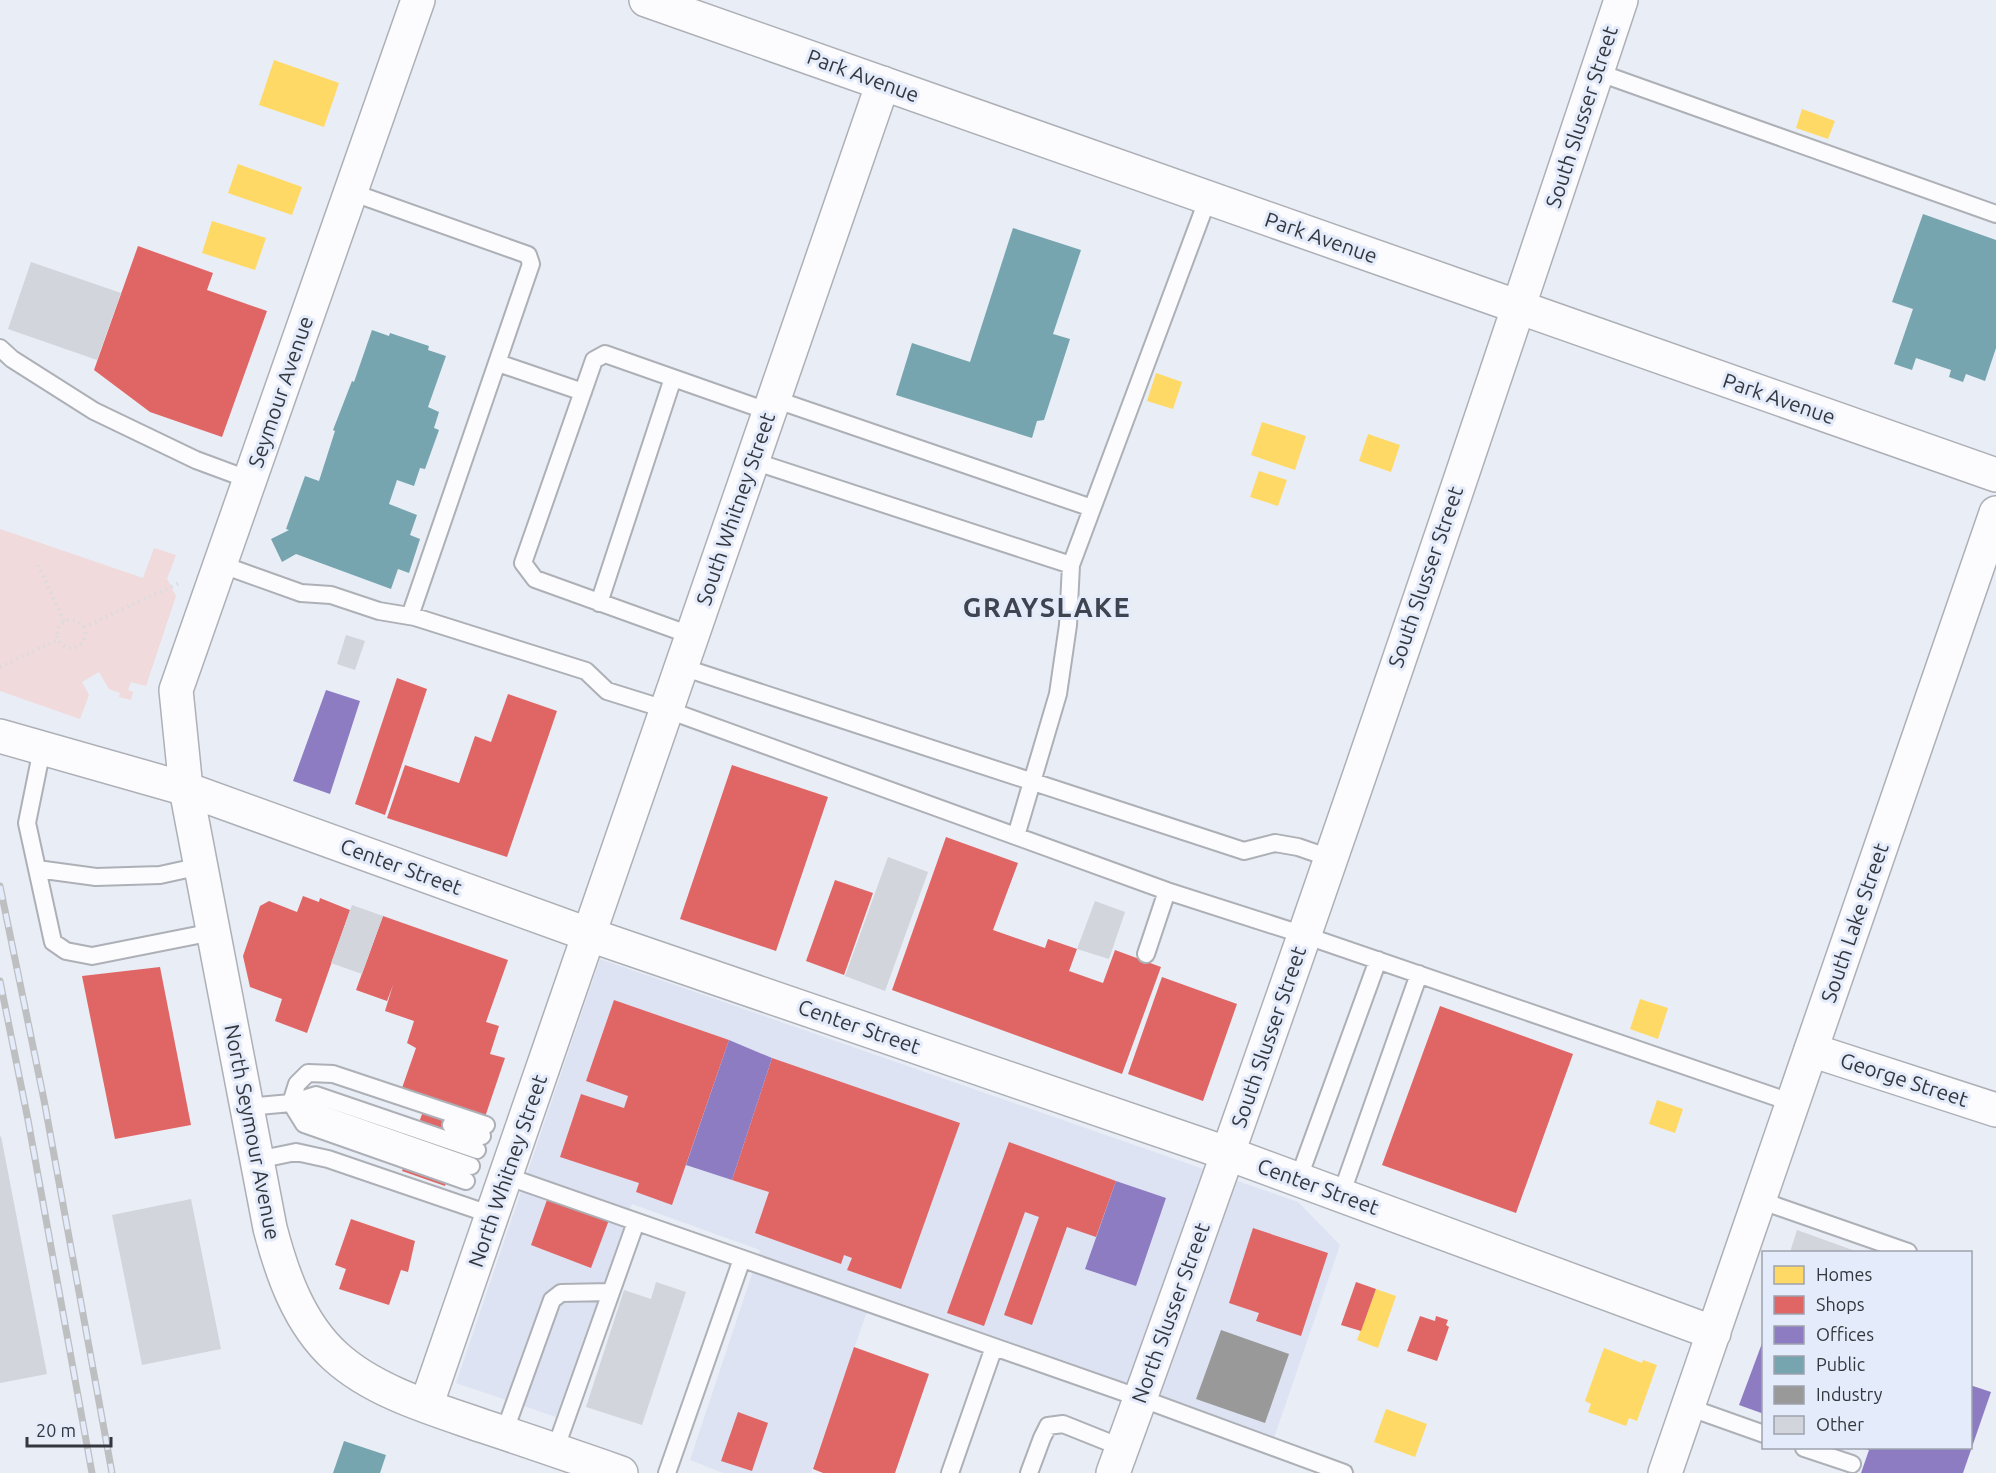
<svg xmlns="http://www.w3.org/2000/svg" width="1996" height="1473" font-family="Ubuntu,sans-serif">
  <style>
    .built { fill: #dde3f2 }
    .green { fill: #f1dadb }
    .homes { fill: #ffd966 }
    .shops { fill: #e06666 }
    .offices { fill: #8e7cc3 }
    .public { fill: #76a5af }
    .industry { fill: #999 }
    .building { fill: #d2d5db }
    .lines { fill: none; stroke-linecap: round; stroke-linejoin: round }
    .lane-casing { stroke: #adb0b6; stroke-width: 20 }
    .street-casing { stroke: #adb0b6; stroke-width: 36 }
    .secondary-casing { stroke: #adb0b6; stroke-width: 36 }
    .path { stroke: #dadbdd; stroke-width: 4; stroke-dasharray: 1.5 4.5; stroke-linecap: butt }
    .lane { stroke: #fcfcfe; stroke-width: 16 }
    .street { stroke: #fcfcfe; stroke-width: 33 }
    .secondary { stroke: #fcfcfe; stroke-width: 33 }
    .rail-casing { stroke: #bebfc1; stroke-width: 7 }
    .rail { stroke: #e4ebfa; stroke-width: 4.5; stroke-dasharray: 14; stroke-linecap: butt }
    .labels { text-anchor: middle; stroke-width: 6; stroke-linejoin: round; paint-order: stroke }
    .street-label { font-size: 21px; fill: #34373d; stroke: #e4ebfa }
    .district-label { font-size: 27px; font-weight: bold; letter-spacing: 1.5px; fill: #3f4450; stroke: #e4ebfa }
  </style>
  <rect width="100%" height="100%" fill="#e9edf5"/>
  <path class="built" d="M600,959l698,243 42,43 -66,193 -166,-62 -235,-82 -62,179h-88l-33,-13 70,-210 -128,-46 -76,213 -100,-34z"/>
  <path class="green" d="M0,529l143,49 11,-30 22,7 -9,24 9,17 -30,90 -15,-4 -3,8 5,2 -2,8 -12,-3 1,-4 -11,-4 -10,-17 -17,10 7,13 -9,24 -80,-28z"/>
  <path class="homes" d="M274,60l65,23 -15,44 -65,-22z
    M1802,109l33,12 -7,18 -32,-11z
    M238,164l64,23 -10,28 -64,-22z
    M212,221l54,17 -11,32 -53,-17z
    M1156,373l26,9 -9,27 -26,-8z
    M1262,422l44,14 -11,34 -44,-15z
    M1368,434l32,11 -9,27 -32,-11z
    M1259,471l28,9 -9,26 -28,-9z
    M1640,999l28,9 -10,31 -28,-10z
    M1657,1100l26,9 -8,24 -26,-9z
    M1376,1289l20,7 -18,52 -21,-8z
    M1604,1348l38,15 1,-3 14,5 -20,56 -8,-3 -3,8 -38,-14 3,-8 -6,-3z
    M1386,1409l41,15 -12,33 -41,-15z"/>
  <path class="shops" d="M138,246l75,27 -6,17 60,21 -45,126 -72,-25 -56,-42z
    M397,678l30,11 -42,126 -30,-11z
    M508,694l49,17 -50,146 -120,-39 18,-53 54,18 16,-47 16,6z
    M732,765l96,32 -52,154 -96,-32z
    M946,837l72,26 -25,67 52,18 3,-9 29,10 -8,22 34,12 12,-33 46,17 -39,107 -230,-84z
    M835,880l38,13 -29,82 -38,-14z
    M303,896l16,6 1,-4 30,12 -43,123 -32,-12 7,-22 -32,-12 -7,-31 17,-50 9,-5 28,11z
    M383,916l125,44 -22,62 13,4 -9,28 15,4 -20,59 -14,-4 -26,73 -43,-15 26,-74 -26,-9 14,-40 -9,-5 7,-22 -29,-10 8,-26 -6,16 -31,-11z
    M160,967l31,158 -76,14 -33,-163z
    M1162,977l75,27 -34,97 -75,-27z
    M614,1000l115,40 -57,165 -36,-13 3,-9 -79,-26 21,-63 43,14 4,-12 -42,-15z
    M1440,1006l133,48 -57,159 -134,-48z
    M772,1058l188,65 -59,166 -54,-19 5,-12 -8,-3 -3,9 -86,-31 14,-41 -37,-12z
    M1009,1142l107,39 -20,56 -29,-10 -35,98 -28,-10 35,-98 -14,-5 -41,114 -37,-13z
    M548,1197l61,23 -18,48 -60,-23z
    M351,1219l64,22 -7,31 -7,-2 -12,35 -50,-16 7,-20 -11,-4z
    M1253,1228l75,25 -27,83 -45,-15 3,-8 -30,-10z
    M1356,1282l20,7 -15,42 -20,-6z
    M1420,1316l15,5 1,-5 12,4 -2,5 3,2 -12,34 -30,-10z
    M854,1347l75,27 -34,99h-72l-10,-4z
    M738,1412l30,11 -16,48 -31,-10z"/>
  <path class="offices" d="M326,690l34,11 -30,93 -37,-13z
    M729,1040l43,18 -40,122 -46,-15z
    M1116,1181l50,17 -30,88 -51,-17z
    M1764,1338v76l-25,-9z
    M1970,1385l21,7 -28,81h-102l8,-23 -7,-2h108z"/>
  <path class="public" d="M1923,214l73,26v108l-11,33 -19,-7 -3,8 -14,-5 2,-7 -35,-12 -4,12 -18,-6 19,-55 -21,-7z
    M1013,228l68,22 -28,84 17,5 -26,81 -7,1 -5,17 -136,-43 16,-52 58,19z
    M372,330l17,6 1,-3 39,13 -1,4 18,6 -18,51 11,5 -5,16 5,2 -14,39 -5,-1 -6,18 -17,-6 -8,24 28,11 -7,20 10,4 -11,34 -11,-4 -7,20 -95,-35 -14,8 -11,-23 18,-9 -3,-1 19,-53 14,5 16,-50 -2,-1 19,-49 2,1z
    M344,1441l42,14 -6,18h-47z"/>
  <path class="industry" d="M1221,1330l68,24 -24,69 -69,-24z"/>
  <path class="building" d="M31,262l90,31 -24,67 -89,-31z
    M346,635l19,6 -10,29 -18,-6z
    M888,857l40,15 -43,119 -40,-15z
    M1095,901l30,11 -16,47 -32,-10z
    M352,905l31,11 -21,58 -31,-11z
    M1,1136l46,238 -47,9v-246z
    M191,1199l30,150 -79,16 -30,-150z
    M1797,1230l61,22h-68z
    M656,1282l30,10 -44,133 -56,-18 38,-117 27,9z"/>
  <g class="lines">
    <g class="lane-casing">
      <path id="lane" d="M1597,72l399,142
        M351,192l177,63 3,9 -121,352
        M0,348l12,11 82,52 102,49 54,20
        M498,363l85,29
        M774,399l318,109
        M753,461l318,104
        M220,564l81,29 30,2 48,16 36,6 171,54 21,20 61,19 499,181 137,44 489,168
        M599,603l74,-225
        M693,636l-158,-57 -12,-16 71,-203 11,-6 165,58
        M682,667l562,184 31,-8 23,4 32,11
        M42,749l-15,74 26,119 13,9 26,5 121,-24
        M1016,836l42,-142 10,-69 3,-60 137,-367
        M37,869l59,8 64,-2 41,-9
        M1146,954l21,-63
        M291,1103l25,-8 161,55
        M291,1103l13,21 162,57
        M291,1103l180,63
        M247,1107l44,-4 6,-19 11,-11 25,1 153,51
        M451,1125l31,11
        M257,1160l39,-8 32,7 164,56
        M506,1176l634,222 204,75
        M1298,1180l80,-220
        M1341,1195l78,-221
        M1759,1200l149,52
        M1688,1407l76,27
        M504,1433l48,-133 9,-7 50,-1
        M1804,1448l48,16
        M555,1450l81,-228
        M667,1473l75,-214
        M950,1473l44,-126
        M1029,1473l13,-35 6,-12 15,-2 60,24"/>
    </g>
    <g class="street-casing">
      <path id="street" d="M418,0l-242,690 10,99 84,439c12,46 29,95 65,128 39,36 99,53 148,70 46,15 92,31 138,47
        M646,0l1350,475
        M1811,1050l185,60
        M426,1406l457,-1323
        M1113,1473c178,-488 344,-980 508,-1473"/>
    </g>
    <g class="secondary-casing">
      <path id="secondary" d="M0,736l186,53 404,146 639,219 485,179
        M1665,1473l331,-960"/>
    </g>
    <path class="path" d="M38,565l26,56
      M57 634a14 14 0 1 1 28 0a14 14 0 1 1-28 0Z
      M84,627l97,-45
      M0,667l57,-27"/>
    <use href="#lane" class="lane"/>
    <use href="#street" class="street"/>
    <use href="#secondary" class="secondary"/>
    <g class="rail-casing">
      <path id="rail" d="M0,886l44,214 68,373
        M0,981l28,139 64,353"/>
    </g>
    <use href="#rail" class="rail"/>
  </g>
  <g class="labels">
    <g class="street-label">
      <text transform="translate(863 76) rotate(20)" y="7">Park Avenue</text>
      <text transform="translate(1582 117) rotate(-72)" y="7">South Slusser Street</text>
      <text transform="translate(1321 238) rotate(19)" y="7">Park Avenue</text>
      <text transform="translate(281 392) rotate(-71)" y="7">Seymour Avenue</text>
      <text transform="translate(1779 399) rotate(19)" y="7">Park Avenue</text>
      <text transform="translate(736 509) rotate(-71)" y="7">South Whitney Street</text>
      <text transform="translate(1426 577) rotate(-71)" y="7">South Slusser Street</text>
      <text transform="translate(401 867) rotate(20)" y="7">Center Street</text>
      <text transform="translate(1855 923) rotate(-71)" y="7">South Lake Street</text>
      <text transform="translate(859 1027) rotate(19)" y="7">Center Street</text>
      <text transform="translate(1269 1037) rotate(-71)" y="7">South Slusser Street</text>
      <text transform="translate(1904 1080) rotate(18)" y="7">George Street</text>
      <text transform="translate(252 1132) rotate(79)" y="7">North Seymour Avenue</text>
      <text transform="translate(508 1171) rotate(-71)" y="7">North Whitney Street</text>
      <text transform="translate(1318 1187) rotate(20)" y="7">Center Street</text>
      <text transform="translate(1171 1313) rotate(-70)" y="7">North Slusser Street</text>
    </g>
    <g class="district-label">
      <text x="1047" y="617">GRAYSLAKE</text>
    </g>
  </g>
  <rect x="1762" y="1251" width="210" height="198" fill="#e4ebfa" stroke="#9ea3ae" stroke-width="1.5"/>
  <rect x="1774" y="1266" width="30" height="18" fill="#ffd966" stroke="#9ea3ae" stroke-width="1.5"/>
  <text x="1816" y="1281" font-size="18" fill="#34373d">Homes</text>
  <rect x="1774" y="1296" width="30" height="18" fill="#e06666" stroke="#9ea3ae" stroke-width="1.5"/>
  <text x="1816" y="1311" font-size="18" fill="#34373d">Shops</text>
  <rect x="1774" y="1326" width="30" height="18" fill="#8e7cc3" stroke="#9ea3ae" stroke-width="1.5"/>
  <text x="1816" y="1341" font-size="18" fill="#34373d">Offices</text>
  <rect x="1774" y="1356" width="30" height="18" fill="#76a5af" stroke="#9ea3ae" stroke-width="1.5"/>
  <text x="1816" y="1371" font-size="18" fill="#34373d">Public</text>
  <rect x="1774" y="1386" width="30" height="18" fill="#999999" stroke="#9ea3ae" stroke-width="1.5"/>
  <text x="1816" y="1401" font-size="18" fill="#34373d">Industry</text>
  <rect x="1774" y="1416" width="30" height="18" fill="#d2d5db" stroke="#9ea3ae" stroke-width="1.5"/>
  <text x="1816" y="1431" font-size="18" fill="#34373d">Other</text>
  <path d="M27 1437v9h84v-9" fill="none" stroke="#34373d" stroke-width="3"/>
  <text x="36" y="1437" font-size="18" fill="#34373d" stroke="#e4ebfa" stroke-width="4.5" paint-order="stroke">20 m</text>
</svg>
